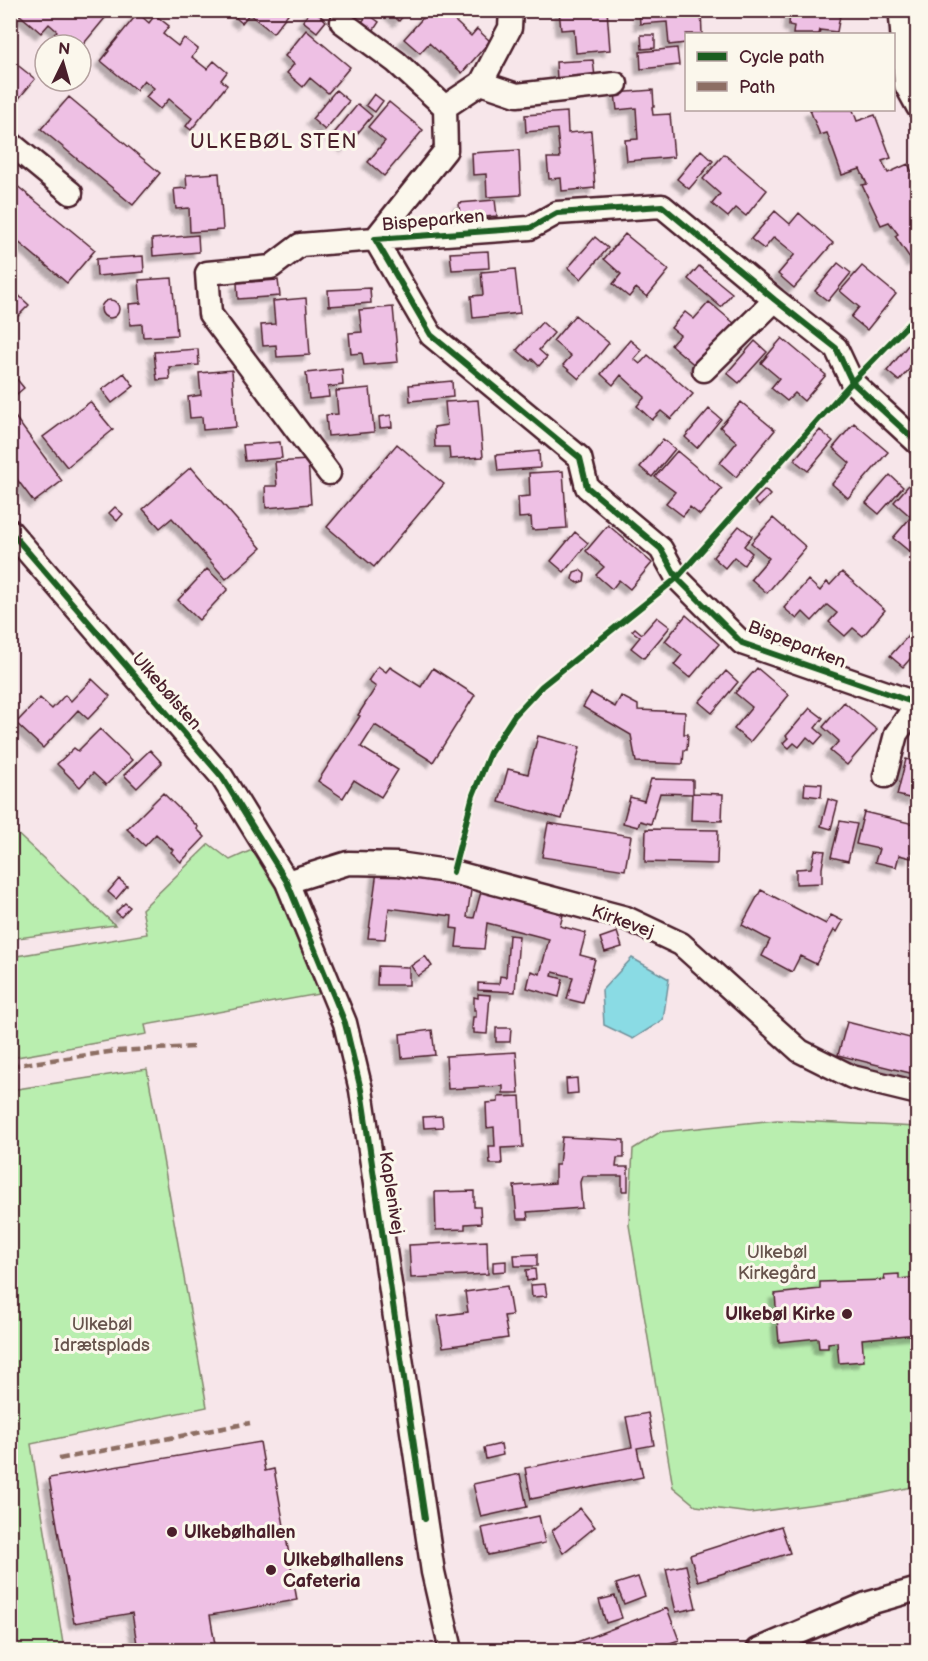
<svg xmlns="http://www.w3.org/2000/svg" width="928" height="1661" font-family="'Balsamiq Sans',sans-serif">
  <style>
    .green { fill: #b9eeaf; stroke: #82866d; stroke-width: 1.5 }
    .water { fill: #8adbe4; stroke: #70909a; stroke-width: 1.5 }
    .building { fill: #eec0e4; stroke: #4a1f2b; stroke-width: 1.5; filter: url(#shadow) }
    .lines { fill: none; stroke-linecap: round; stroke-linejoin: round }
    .street-casing { stroke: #4a1f2b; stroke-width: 27 }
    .street { stroke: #fbf7ec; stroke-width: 22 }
    .quiet { stroke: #8d6e63; stroke-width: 4.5; stroke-dasharray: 9 4.5; stroke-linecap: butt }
    .cycleway-casing { stroke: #fbf7ec; stroke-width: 10 }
    .cycleway { stroke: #1b5e20; stroke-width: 6 }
    .poi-dot { fill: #4a1f2b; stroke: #fbf7ec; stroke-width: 2 }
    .labels { text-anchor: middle; stroke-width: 6; stroke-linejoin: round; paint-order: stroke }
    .street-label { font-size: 18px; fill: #4a1f2b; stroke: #fbf7ec }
    .park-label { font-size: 18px; fill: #66534c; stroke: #fbf7ec }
    .poi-label { font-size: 18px; font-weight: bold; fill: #4a1f2b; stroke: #fbf7ec; text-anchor: start }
    .neighbourhood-label { font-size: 20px; letter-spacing: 1.5px; fill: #4a1f2b; stroke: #fbf7ec }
  </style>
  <defs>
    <filter id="shadow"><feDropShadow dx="-5.5" dy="5.5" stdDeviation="1.5" flood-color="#0004"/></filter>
  </defs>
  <rect width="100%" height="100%" fill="#f7e6ea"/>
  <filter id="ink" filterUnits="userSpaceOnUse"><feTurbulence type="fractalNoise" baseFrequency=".0167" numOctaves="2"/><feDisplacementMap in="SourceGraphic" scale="12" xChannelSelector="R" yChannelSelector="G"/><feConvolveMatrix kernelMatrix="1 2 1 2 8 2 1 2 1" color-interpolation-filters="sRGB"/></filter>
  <g filter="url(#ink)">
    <path class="green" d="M11,828l104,97 -104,14z
      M209,844l21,16 22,-10 24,39 43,105 -174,31 2,9 -136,24v-101l136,-23 -5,-25z
      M147,1069l60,338 -176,37 33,206h-53v-560z
      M777,1120l140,7v359l-57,12 -110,15 -54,-7 -23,-19 -44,-262 4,-76 27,-17z"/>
    <path class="water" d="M632,958l37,21 -6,41 -30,19 -29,-14 -2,-35z"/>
    <path class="building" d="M14,10h94l2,2 -29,35v-2h-24l-7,-6 7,-8 -8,-7 -8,9z
      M242,10h49l-18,23 -24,-19 -7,9 -6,-5z
      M311,10h3l12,11 -9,11 -14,-11z
      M387,10h21l-9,11z
      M430,10h13l28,26 6,-7 13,12 -28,32 -33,-30 -9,10 -16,-14z
      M559,10h48l3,40 -34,3 -2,-24 -13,1z
      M639,10h62l1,24h-16v9l-17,2 -2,-23 -27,2z
      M790,10h51l-4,22 -17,-2 -1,4h-26l1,-8 -5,-1z
      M138,13l11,10 6,-8 14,11 -6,8 15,12 6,-8 14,11 -6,8 15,12 7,-8 13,11 -6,8 6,5 -36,45 -5,-4 6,-8 -23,-19 -9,10 -14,-12 8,-9 -10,-8 -8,10 -35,-29 8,-10 -1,-1z
      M368,14l11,8 -6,9 -11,-9z
      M306,30l44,37 -22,26 -18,-15 -7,9 -16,-14 7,-9 -9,-8z
      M641,35h14v13l-13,1z
      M677,48l2,17 -38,4 -1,-17z
      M10,59l25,20 -25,30z
      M593,60l2,17 -38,2 -1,-17z
      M336,90l13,11 -24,29 -13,-11z
      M653,90l1,17h-2l1,8 17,-1 4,43 -47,4 -2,-21 13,-1 -2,-31 -19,2 -2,-17z
      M374,94l9,7 -8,11 -9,-7z
      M69,97l91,76 -27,32 -92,-76z
      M389,102l34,28 -39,46 -16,-14 17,-21 -17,-14z
      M358,104l14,12 -26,31 -14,-11z
      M810,110h43l4,11 18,-6 16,43 -9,3 6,12 20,-9 10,20v73l-6,4 -17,-25 3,-2 -9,-12 -8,3 -19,-40 5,-1 -7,-15 -18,6 -15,-42 -7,2z
      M567,112l1,21 23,-2 4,57 -33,3 -1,-13 -12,1 -2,-21h13l-3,-29 -31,3 -1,-17z
      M519,150l2,45 -34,2 -1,-23 -13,1 -1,-22z
      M701,150l12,11 -24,28 -12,-10z
      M724,154l43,36 -21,26 -10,-8 -8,9 -16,-13 8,-10 -17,-15z
      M219,173l4,57 -33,2 -1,-24 -13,1 -2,-20 13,-1 -1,-13z
      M10,180l85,70 -28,33 -57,-48z
      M495,200l2,16 -37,3 -1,-16z
      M775,211l15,13 9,-11 34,30 -39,45 -16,-14 17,-20 -21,-17 -10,12 -13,-10z
      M625,234l44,36 -22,27 -11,-9 -7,9 -16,-13 8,-10 -17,-15z
      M198,235l1,17 -46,4 -1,-17z
      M595,237l13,11 -27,31 -13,-11z
      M488,251l1,17 -37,2 -2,-17z
      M143,256l1,16 -47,4 -1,-17z
      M838,263l13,10 -23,28 -13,-10z
      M699,266l33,27 -11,14 -33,-28z
      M862,266l34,28 -29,36 -16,-13 8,-10 -19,-16z
      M515,269l5,44 -47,5 -2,-22 12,-1 -2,-23z
      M172,278l5,57 -34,2 -1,-13 -12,1 -1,-21 12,-1 -2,-23z
      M278,280l2,16 -42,3 -1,-16z
      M370,288l1,15 -42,3 -1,-16z
      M10,291l3,3 2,-2 14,13 -19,19z
      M306,298l4,57 -33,2 -1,-12 -13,1 -2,-21 14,-1 -2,-23z
      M101 309a9 9 0 1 1 18 0a9 9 0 1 1-18 0Z
      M709,302l25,21 -37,44 -26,-22 9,-10 -9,-7 14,-16 9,7z
      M393,307l5,55 -34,3 -2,-12 -11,1 -2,-21 13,-1 -3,-22z
      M575,315l34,28 -30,36 -16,-14 8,-9 -18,-15z
      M542,322l12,11 -15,17 8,7 -8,9 -7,-7 -2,2 -13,-11z
      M782,338l44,37 -22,26 -9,-8 -8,8 -16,-13 8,-10 -18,-15z
      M913,339l5,4v16l-19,22 -12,-10z
      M630,340l12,10 -8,9 6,5 8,-9 45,39 -22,25 -10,-8 -9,9 -15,-14 8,-9 -24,-22 -8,10 -12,-11z
      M755,341l12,11 -28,31 -12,-10z
      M198,349l1,16 -30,2 1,12 -13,1 -3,-28z
      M342,369l1,16 -15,2 1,10 -20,2 -3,-26z
      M232,370l4,57 -33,3 -1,-13 -12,1 -2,-21 13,-2 -2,-22z
      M11,372l13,16 -12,10 -2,-2z
      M124,373l10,13 -22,17 -10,-13z
      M452,381l1,16 -43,4 -1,-16z
      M370,388l4,44 -46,4 -2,-21 12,-1 -2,-23z
      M478,400l5,57 -33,2 -1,-12h-14l-1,-20 13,-2 -2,-23z
      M90,402l23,28 -46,37 -24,-30z
      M741,402l34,28 -39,47 -16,-14 17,-21 -17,-15z
      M709,409l12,10 -24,29 -12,-11z
      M10,410l52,71 -28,21 -24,-32z
      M391,415l1,12 -12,1 -1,-11z
      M854,423l34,29 -40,46 -16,-14 18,-21 -17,-15z
      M820,430l13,11 -25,30 -14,-11z
      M663,439l12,10 -23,28 -12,-10z
      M280,442l2,16 -37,3 -2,-16z
      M397,444l47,40 -70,83 -47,-40z
      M539,451l1,17 -42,3 -2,-16z
      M677,451l45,38 -22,26 -10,-8 -7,9 -17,-13 9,-11 -20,-15z
      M308,460l3,44 -45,4 -1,-22h12l-2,-24z
      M191,467l70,81 -35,31 -54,-61 -12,10 -17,-19z
      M563,471l4,57 -35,2 -1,-13 -12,1 -1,-21 12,-1 -1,-23z
      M890,475l13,12 -24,27 -13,-11z
      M916,477l2,1v65l-8,9 -17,-14 18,-21 -17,-15z
      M765,490l5,5 -11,11 -5,-5z
      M115,507l8,7 -6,7 -8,-8z
      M773,518l33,29 -39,46 -16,-14 18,-21 -18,-15z
      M608,525l44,38 -22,26 -11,-9 -7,9 -16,-14 8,-8 -18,-16z
      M739,526l13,10 -8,10 8,7 -8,12 -10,-8 -9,11 -12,-11z
      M575,532l13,11 -24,29 -13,-11z
      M207,569l21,20 -29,31 -21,-20z
      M580,570l5,4 -1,7 -6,2 -6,-4 2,-7z
      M842,572l43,38 -22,26 -10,-8 -8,8 -16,-14 8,-9 -10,-8 -15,16 -9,-9 -6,7 -13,-11 24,-28 12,11 7,-9 3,3z
      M686,615l33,29 -29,34 -16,-13 8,-10 -17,-14z
      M657,617l13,10 -26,31 -13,-10 9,-11 -8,-6 3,-3 7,6z
      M917,626l1,24 -15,17 -13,-11z
      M378,666l8,6 4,-5 31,20 12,-19 42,27 -42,67 -58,-37 -14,22 37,23 -17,27 -27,-17 -11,18 -25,-17 42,-65 -2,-1 18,-28 -8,-6z
      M757,668l32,27 -39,47 -16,-13 18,-22 -17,-14z
      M726,671l12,11 -26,31 -13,-11z
      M92,679l18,17 -22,23 -10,-9 -35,38 -27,-25 24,-25 12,11 13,-14 6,6z
      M591,693l24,14 6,-11 17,9v5l47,2 -1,22h4l-1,16h-3l-1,14 -47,-2 -5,-27 -48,-28z
      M844,702l33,28 -30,35 -17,-14 9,-10 -16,-14z
      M810,708l13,10 -8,10 8,7 -8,9 -8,-7 -8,10 -5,-4 -5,5 -6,-5 5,-5 -2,-2z
      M100,729l32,31 -26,25 -13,-12 -13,14 -23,-23 17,-16 4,3z
      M538,736l42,11 -18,72 -63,-17 9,-33 20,5z
      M150,750l12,13 -25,25 -13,-13z
      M906,759l12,3v18l-5,19 -16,-4z
      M651,779l42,1v13l30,1 -1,27 -31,-1 1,-26 -32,-1 -9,31 -11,-3 -2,6 -15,-4 7,-26 14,4z
      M805,783l17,1 -1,13 -17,-2z
      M163,793l35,34 -1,2 8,8 -24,25 -10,-10 2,-2 -17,-16 -11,12 -18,-17z
      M828,799l10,3 -7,27 -10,-3z
      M864,812l54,13v8l-7,25 -12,-3 -3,12 -21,-5 4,-13 -23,-5z
      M840,821l17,3 -9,37 -17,-4z
      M548,823l83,13 -6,34 -83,-13z
      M646,829l72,1 -1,34 -72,-2z
      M815,850l10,1 -3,17v15l-26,1v-15l15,-1z
      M377,871l95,13 -5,33 7,1 8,-30 80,21 -1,6h2l-3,11 26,7 -6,22 15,4 -12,44 -16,-4 6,-22 -20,-5 -1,4 11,3 -4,18 -32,-9 4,-17 9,3 9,-35 -62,-16 -3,26 -28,-2 2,-18 -7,-1 1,-12 -63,-8 -4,31 -17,-1z
      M119,879l8,7 -11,13 -8,-7z
      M761,890l65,34 5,-9 12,6 -6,11 -3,-2 -18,34 -16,-8 -8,16 -30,-16 8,-16 -28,-15z
      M125,903l5,4 -9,10 -5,-5z
      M617,932l5,15 -17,5 -5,-14z
      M509,935l10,1 -4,56 -37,-2v-7l21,1 1,-8 6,1z
      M425,956l7,10 -14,10 -7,-10z
      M378,966l31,1v18h-32z
      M478,994l12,1 -3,39 -13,-1v-4h-2l1,-12h3v-7h-2v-13l4,1z
      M847,1022l71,18v35l-80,-20z
      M496,1028h15l-1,14h-14z
      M432,1030l3,25 -33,3 -2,-24z
      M516,1052l3,41h-16v-7l-55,3 -2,-33z
      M577,1078l1,15 -11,1 -1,-15z
      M520,1096l3,51 -22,1 1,16h-12l-1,-18h6l-1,-19 -7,1 -1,-25 12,-1v-5z
      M442,1116l1,11 -19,1 -1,-11z
      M562,1137l62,3v18h-7l-1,9h12v24h-6v-15h-40l-2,6 2,26 -55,4 1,7h-11l-3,-33 41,-3v-18h4z
      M474,1191v16h6l1,16 -16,1v5l-29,1 -1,-38z
      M487,1241l1,33 -77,4 -2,-33z
      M537,1254v12h-22l-1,-11z
      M506,1261v10l-13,1v-10z
      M535,1269l1,10 -9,2 -1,-11z
      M899,1274v5l19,-2v57l-56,5 2,22 -25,2 -2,-21 -9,1v5h-9l-1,-10 -39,4 -4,-48 45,-5v-7l65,-2 -1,-5z
      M545,1284l2,12 -15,1 -1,-12z
      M507,1286l5,29 -8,1 4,22 -65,9 -5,-31 30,-4 -3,-20z
      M648,1413l6,32 -17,3 6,29 -112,22 -6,-31 107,-21 -6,-30z
      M260,1442l5,29 9,-2 23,131 -87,15 6,35h-78l-6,-37 -58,10 -25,-145z
      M501,1444l2,11 -17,4 -2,-11z
      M520,1474l7,33 -46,10 -8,-33z
      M580,1508l15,19 -32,26 -11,-22z
      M539,1516l6,27 -57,12 -6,-27z
      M781,1526l9,27 -92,28 -8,-26z
      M686,1565l10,43 -20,4 -10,-43z
      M638,1577l7,19 -21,8 -8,-20z
      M615,1596l7,22 -16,5 -7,-23z
      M667,1608l12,32 -29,10h-79l-2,-5z"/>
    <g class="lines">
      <g class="street-casing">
        <path id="street" d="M902,10l-1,7 5,68 12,22
          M342,22l54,40 49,45
          M481,83l36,12 99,-11
          M10,143l61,50
          M704,370l71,-70
          M918,443l-66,-61 -16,-34 -61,-48 -113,-94 -105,7 -27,15 -155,11 56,96 149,123 7,29 74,62 16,29 65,65 176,61
          M329,473l-119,-159 -3,-41 64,-6 29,-22 75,-6 71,-89 -1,-43 36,-24 29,-55 1,-18
          M10,531l212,246 65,105 58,141 16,67 72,482 18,78
          M885,776l11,-42 21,-30
          M287,882l61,-19 50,1 55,8 173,46 55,26 119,107 52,26 66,16
          M758,1650l108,-46 52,-15"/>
      </g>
      <use href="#street" class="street"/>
      <path class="quiet" d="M10,1066l106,-15 77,-4
        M59,1459l191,-36"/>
      <g class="cycleway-casing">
        <path id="cycleway" d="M918,443l-66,-61 -16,-34 -61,-48 -113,-94 -105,7 -27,15 -155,11 56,96 149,123 7,29 74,62 16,29 65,65 176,61
          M10,531l212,246 65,105 58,141 16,67 64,429
          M453,872l20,-77 17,-42 24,-37 28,-30 135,-108 175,-196 66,-68"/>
      </g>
      <use href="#cycleway" class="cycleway"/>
    </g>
  </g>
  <g class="poi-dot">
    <circle cx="847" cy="1314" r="6"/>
    <circle cx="172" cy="1532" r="6"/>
    <circle cx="271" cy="1570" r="6"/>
  </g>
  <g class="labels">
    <g class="street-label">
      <text transform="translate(433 220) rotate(-5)" y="6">Bispeparken</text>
      <text transform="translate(797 644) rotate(21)" y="6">Bispeparken</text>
      <text transform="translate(167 691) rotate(49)" y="6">Ulkebølsten</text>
      <text transform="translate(623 921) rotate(20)" y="6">Kirkevej</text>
      <text transform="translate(392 1193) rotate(81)" y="6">Kaplenivej</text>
    </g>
    <g class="park-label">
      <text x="777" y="1258">Ulkebøl<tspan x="777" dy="21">Kirkegård</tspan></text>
      <text x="102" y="1330">Ulkebøl<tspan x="102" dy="21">Idrætsplads</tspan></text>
    </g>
    <g class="poi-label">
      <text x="835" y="1320" text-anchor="end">Ulkebøl Kirke</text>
      <text x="184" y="1538">Ulkebølhallen</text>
      <text x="283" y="1566">Ulkebølhallens<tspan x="283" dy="21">Cafeteria</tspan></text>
    </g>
    <g class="neighbourhood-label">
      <text x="274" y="148">ULKEBØL STEN</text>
    </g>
  </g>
  <rect width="928" height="1661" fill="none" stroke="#fbf7ec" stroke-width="36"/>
  <rect x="18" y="18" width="892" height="1625" fill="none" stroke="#4a1f2b" stroke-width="2" filter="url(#ink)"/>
  <rect x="685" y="33" width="210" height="78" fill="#fbf7ec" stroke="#b4a19f" stroke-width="1.5"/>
  <rect x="697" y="52" width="30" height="9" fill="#1b5e20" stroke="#b4a19f" stroke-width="1.5"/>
  <text x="739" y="63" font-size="18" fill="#4a1f2b">Cycle path</text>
  <rect x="697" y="82" width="30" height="9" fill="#8d6e63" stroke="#b4a19f" stroke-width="1.5"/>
  <text x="739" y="93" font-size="18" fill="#4a1f2b">Path</text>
  <g transform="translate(63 63) rotate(5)"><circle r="28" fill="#fbf7ec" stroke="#b4a19f" stroke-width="1.5"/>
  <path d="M0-4.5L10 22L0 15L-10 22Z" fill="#4a1f2b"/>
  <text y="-9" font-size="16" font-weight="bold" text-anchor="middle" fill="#4a1f2b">N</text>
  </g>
</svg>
